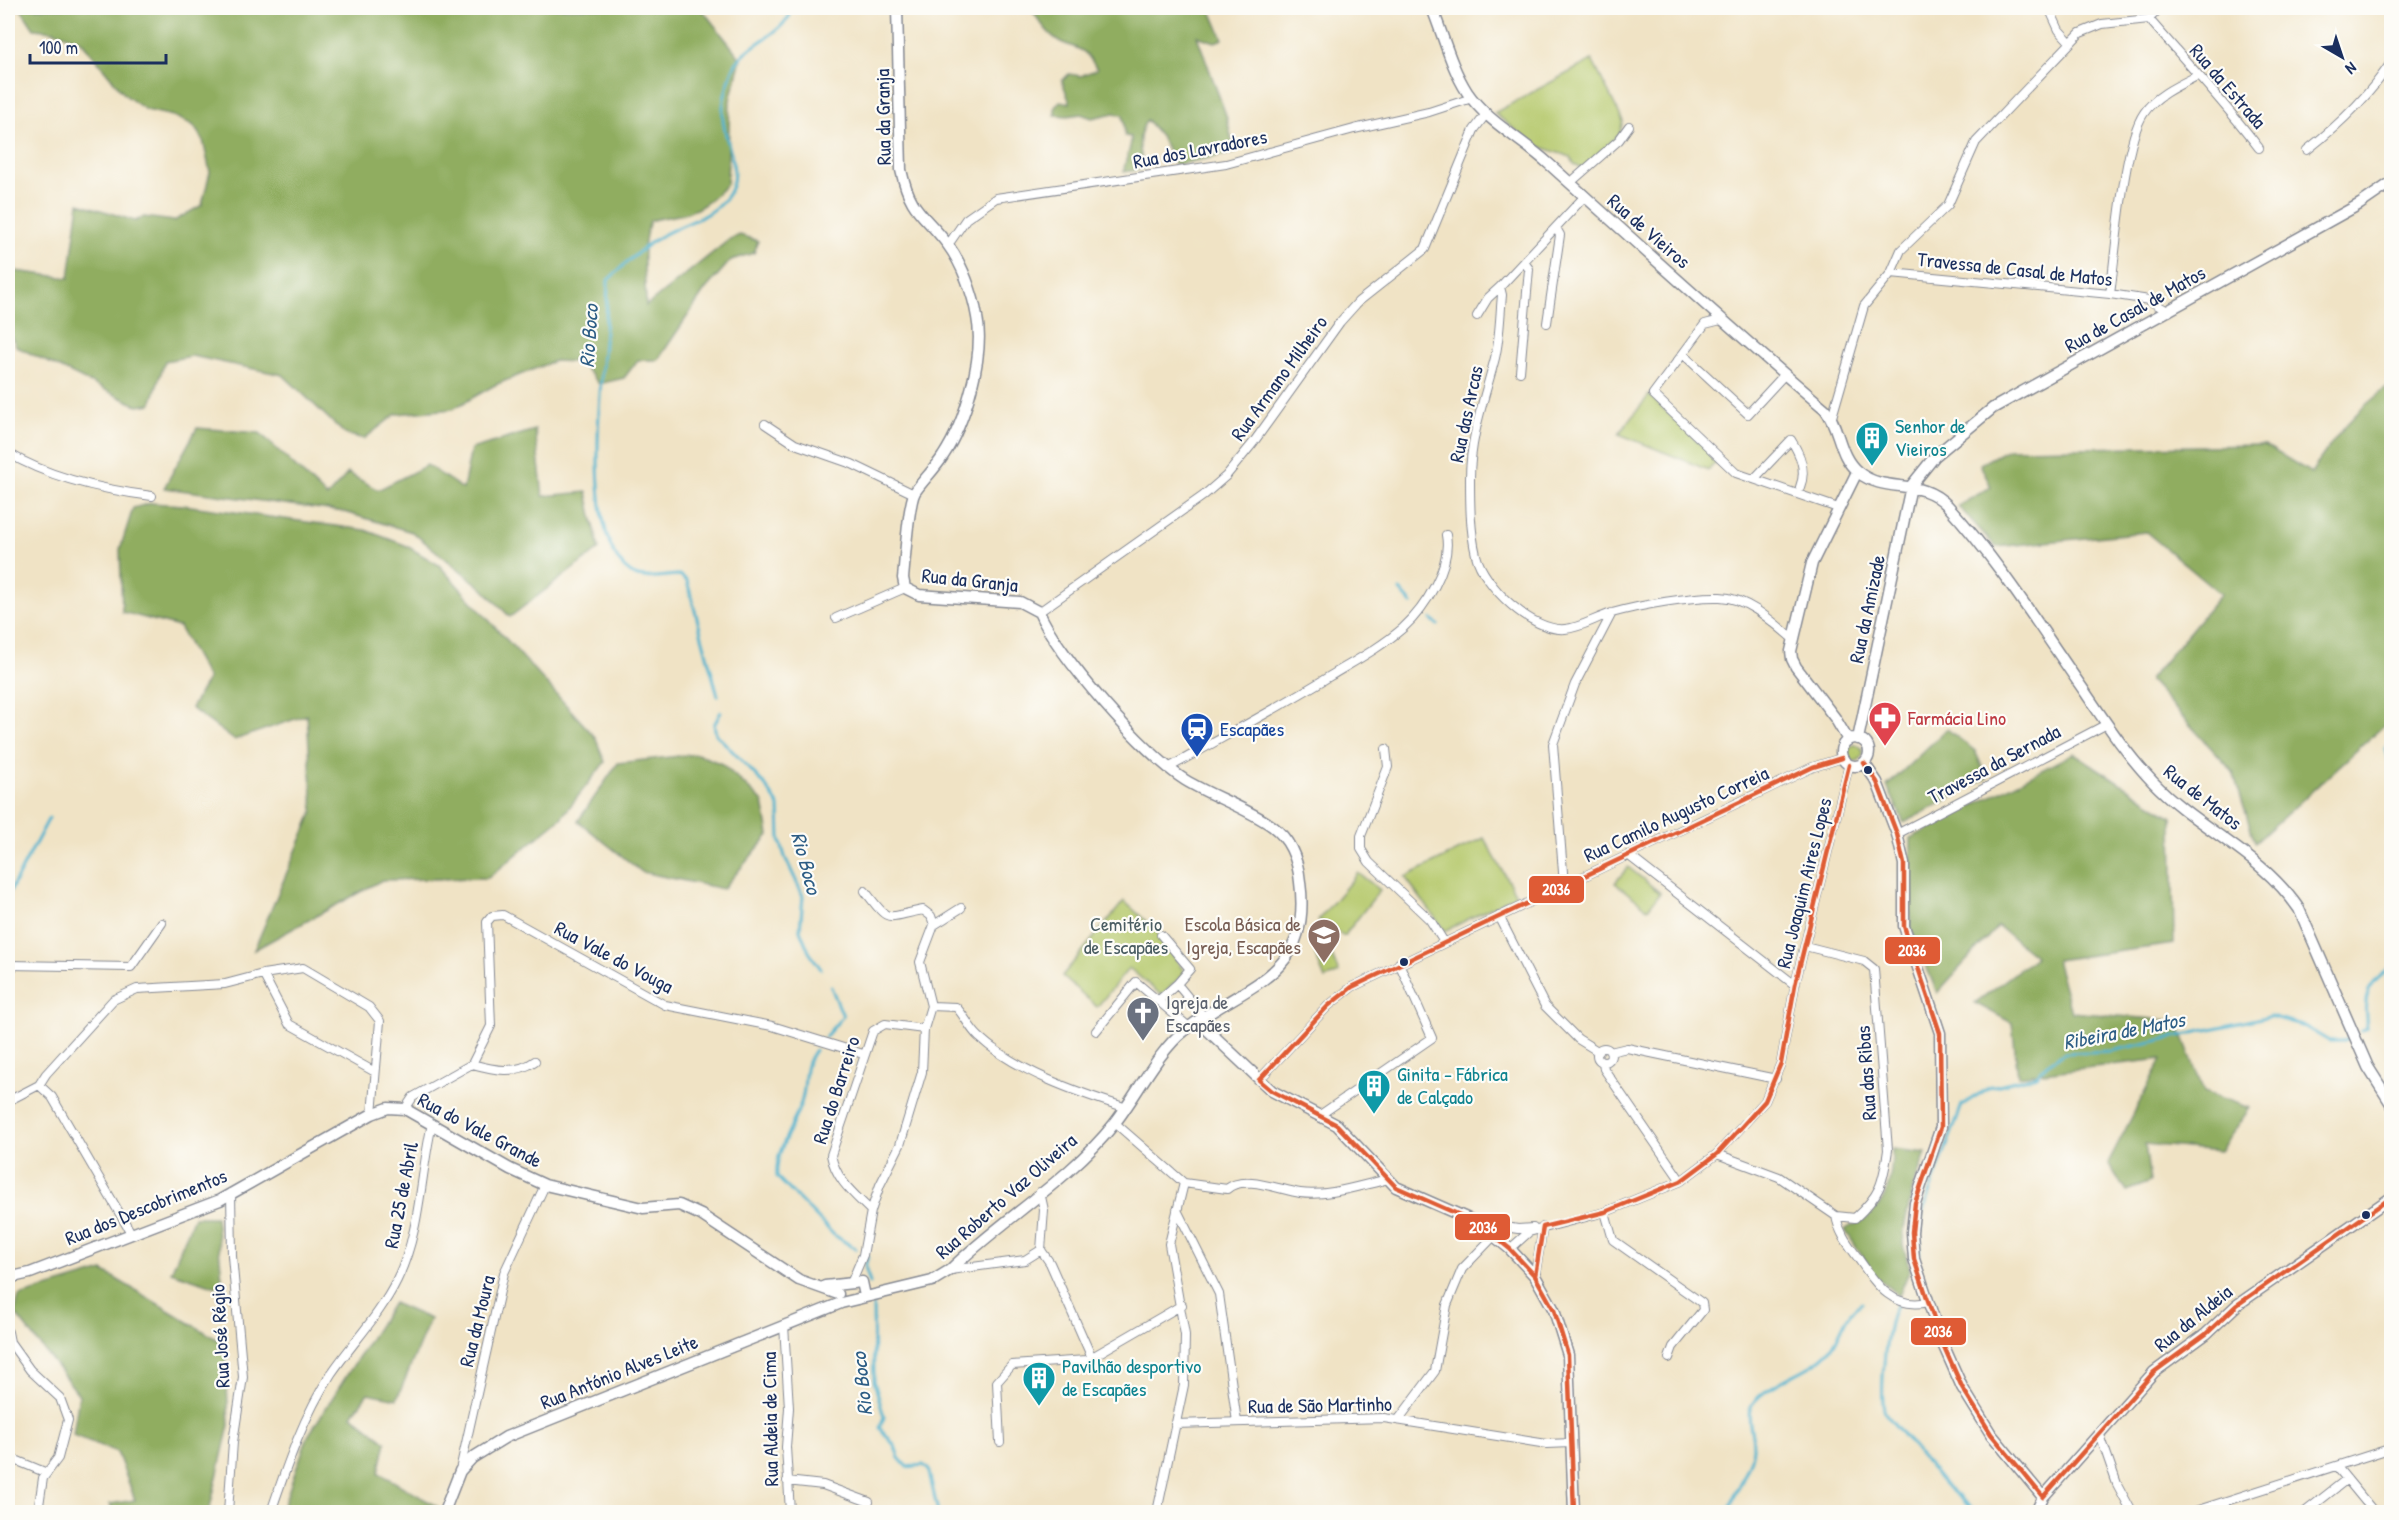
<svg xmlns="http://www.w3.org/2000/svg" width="2399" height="1520" font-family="'Patrick Hand',sans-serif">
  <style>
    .green { fill: #b6c96d; stroke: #687c66; stroke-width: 1.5 }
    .forest { fill: #90ad60; stroke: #566e5f; stroke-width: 1.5 }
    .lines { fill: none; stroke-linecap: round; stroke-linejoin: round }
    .stream { stroke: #4fb2ce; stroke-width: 3 }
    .street-casing { stroke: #868992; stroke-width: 10 }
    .secondary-casing { stroke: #868992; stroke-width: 13 }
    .street { stroke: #fff; stroke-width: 8 }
    .secondary { stroke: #fff; stroke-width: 10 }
    .bus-1-casing { stroke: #fdfcf7; stroke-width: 9 }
    .bus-1 { stroke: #df5b35; stroke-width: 4.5 }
    .bus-dot { fill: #1b2f5e; stroke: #fdfcf7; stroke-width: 2 }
    .labels { text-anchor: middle; stroke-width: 4.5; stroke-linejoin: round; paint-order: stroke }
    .street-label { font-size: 20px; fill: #1b2f5e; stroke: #fdfcf7 }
    .culture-label { font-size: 20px; fill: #0d838f; stroke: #fdfcf7; text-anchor: start }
    .health-label { font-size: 20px; fill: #be3a42; stroke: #fdfcf7; text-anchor: start }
    .transit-label { font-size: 20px; fill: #164399; stroke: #fdfcf7; text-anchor: start }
    .park-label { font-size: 20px; fill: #4a5d62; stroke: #fdfcf7 }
    .education-label { font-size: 20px; fill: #785e54; stroke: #fdfcf7; text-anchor: end }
    .worship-label { font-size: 20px; fill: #5b616d; stroke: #fdfcf7; text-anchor: start }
    .water-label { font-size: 21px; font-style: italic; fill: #2d5d85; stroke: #fdfcf7 }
    .line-badge { stroke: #fdfcf7; stroke-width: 2 }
    .badge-label { font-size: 16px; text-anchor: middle; font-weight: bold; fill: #fff }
  </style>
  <rect width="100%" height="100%" fill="#fdfcf7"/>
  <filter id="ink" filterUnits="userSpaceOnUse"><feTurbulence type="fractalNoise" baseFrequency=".0167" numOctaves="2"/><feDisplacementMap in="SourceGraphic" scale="12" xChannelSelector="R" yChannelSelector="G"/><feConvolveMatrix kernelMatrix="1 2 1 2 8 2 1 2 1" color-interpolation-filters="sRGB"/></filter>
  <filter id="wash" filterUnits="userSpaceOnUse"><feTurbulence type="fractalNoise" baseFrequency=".008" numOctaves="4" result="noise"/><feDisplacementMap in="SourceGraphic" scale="24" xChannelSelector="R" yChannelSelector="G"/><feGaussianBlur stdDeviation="1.35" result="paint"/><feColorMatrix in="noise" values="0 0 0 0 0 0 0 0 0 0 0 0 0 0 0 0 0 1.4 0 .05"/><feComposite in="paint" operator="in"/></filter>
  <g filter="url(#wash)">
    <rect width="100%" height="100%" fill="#f0e3c5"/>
    <path class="green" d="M1592,60l31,61 -4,14 -36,33 -9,-4 -3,-7 -36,-12 -41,-32z
      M1649,395l69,66 -10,9 -89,-36z
      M1847 753a8 8 0 1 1 16 0a8 8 0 1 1-16 0Z
      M1484,838l32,57 -71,36 -40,-54z
      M1628,867l32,26 -12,16 -33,-26z
      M1358,873l22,17 -36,46 -26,-16z
      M1124,901l34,31 27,41 -24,22 -32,-27 -32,39 -35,-31z
      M1329,948l10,25 -14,6 -10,-25z"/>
    <path class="forest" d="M20,8h681l40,51 -11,41 -3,84c-13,14 -25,25 -44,30 -11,3 -21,3 -33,7 -11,29 -4,55 -4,85l84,-67 10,-4 18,6 -4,12 -23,7 -26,30 -47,70h-20l-14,18 -25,6 -19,-22 -26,-1 -59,24 -42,24 -57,5 -32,25 -19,-5 -62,-59 -91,-19 -27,5 -14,43 -13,2 -121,-59 -9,-16v-94l7,34 54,7 10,-75 56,18 9,-4 30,4 28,-16 8,-33 -7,-32 -10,-15 -20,-9 -27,-6 -21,-15 -44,-54 -27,-10 -20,-2z
      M1030,8h180l13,31 -8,3 -18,-6 29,79 9,38 -60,12 -14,-28 -14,-17c-11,15 -8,32 -2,49l-21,3c0,-13 8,-22 7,-35l-6,-1 -2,-21 -9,-2 -22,5 -11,-4 -13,2 -13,-1v-8l5,-6 10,2 -8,-22 7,-7 12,2 16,-7c-13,-21 -14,-18 -34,-26 -14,-6 -24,-23 -33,-35z
      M2391,385v334l-136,124 -22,-71 -84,-92 72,-86 -75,-62 -150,15 -38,-41 33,-19 -11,-23 28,-15 257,-4 46,28c23,-36 45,-64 80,-88z
      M197,428l63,5 67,64 21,-24 30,17 49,-25 36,24 8,-40 64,-19 8,66 44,-4 12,57 -89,68 -28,-29 -70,-56 -68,-20 -180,-24z
      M151,503l32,2 182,25 40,15 34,20 156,172 10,25 -44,56 -73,60 -106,2 -128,70 59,-139 -6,-96 -73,25 -43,-32 17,-29 -29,-52 -57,-15 -2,-63 13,-41z
      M1947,729l28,22 12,27 -83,45 -17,-37z
      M2074,753l98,64 2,127 -118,16 15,52 106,9 27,71 46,16 -30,43 -75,-7 5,38 -24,9 -18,-28 54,-104 -144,17 -6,-53 -37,-20 61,-46 -38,-31 -61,67 -27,-67 1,-88z
      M697,754l25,10 41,38 6,33 -46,54 -81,-17 -64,-51 40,-58z
      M1892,1149l34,4 -14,38 -8,37 -1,17 7,24 -11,27 -23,-19 -31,-47c6,-6 14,-6 21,-11 23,-18 26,-43 26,-70z
      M194,1217h22l7,72 -52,-17z
      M103,1271l122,73 4,81 -20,87h-96l-3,-8 25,-4 -18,-48 -44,-17 6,-40 -64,-82 4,-17z
      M393,1303l37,16 -33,80 -29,-6 -16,22 34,27 -7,31 59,34 -3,5h-154l27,-76z"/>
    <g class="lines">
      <path class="stream" d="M1400,590l12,14
        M1431,619l7,6
        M718,696l-31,-115 -7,-6c-13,0 -38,6 -49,-2 -57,-37 -23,-230 -23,-293 14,-13 29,-28 45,-39 21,-15 54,-21 71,-41 20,-23 4,-50 0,-74 -4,-19 2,-37 8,-54 9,-27 44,-33 58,-57l-4,-7
        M721,712l-7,13 2,9 49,51 14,21 1,34 5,17 18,39 -3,34 9,22 12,17
        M2392,738l-6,11 6,24
        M8,895l41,-77
        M2361,1031l6,-3c-4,-35 -1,-39 25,-63
        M825,1037l18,-21 -12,-29
        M815,1050c-15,20 -7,33 -14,53 -7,21 -27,51 -24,74l57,58 22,14
        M868,1256l-3,10 5,17
        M1919,1256l3,-43 40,-108 28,-18 47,-11 10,-12 17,-11 47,-2 159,-35 32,9 27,16h14l5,-2
        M873,1298l1,83 10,36 -4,11 15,18 4,12 8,9 16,-2 5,3 10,44
        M1897,1305c-11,14 -18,90 -12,108l58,70 33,29
        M1729,1512c5,-21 22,-42 24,-64 1,-14 -9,-34 0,-45 20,-24 57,-30 76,-52 14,-17 13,-36 33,-48"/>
    </g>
  </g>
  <g filter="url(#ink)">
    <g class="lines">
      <g class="street-casing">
        <path id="street" d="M2049,8l10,22 10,11
          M2149,19c37,43 76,84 110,129
          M2307,150c32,-25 63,-55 85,-89
          M1570,183l49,-43 10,-14
          M1584,197l-84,90 2,8c-2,20 -2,42 -7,63 -10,39 -25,79 -25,120 0,24 0,52 6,77 7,30 56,77 89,74 16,-1 32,-12 47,-16 29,-8 79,-17 108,-16 28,1 53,25 73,42
          M948,245l18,-26 30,-21 230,-34 128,-35 75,-17 43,-14
          M1891,273l219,21 39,6 20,12
          M2110,294c6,-41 13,-151 34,-181 12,-18 35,-28 53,-37
          M1477,316l11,-18 12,-11
          M1721,320l-16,4 -52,70 83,79 102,35
          M1547,323l13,-88 -4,-7
          M1683,354l65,60 37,-40
          M1520,372l9,-103 -5,-7
          M1832,417l32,-111 27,-33 10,-23 47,-45 28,-63 104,-109 22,-9 47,-5 11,-11
          M765,424l30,20 57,20 62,30
          M8,453c42,25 96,37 144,43
          M1754,479l37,-39c9,14 16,30 9,47
          M1039,612l164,-116 23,-20 27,-33 87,-121 18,-20 67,-53 49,-119 12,-16
          M836,618l69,-30
          M1386,749l2,18 -27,69v13l8,13 61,58 14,22
          M1170,767c53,-30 108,-59 160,-91 25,-15 51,-29 73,-48 22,-20 49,-62 43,-93
          M1897,834l210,-110
          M1628,855l167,130
          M1564,885l-11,-141 22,-60 37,-71
          M1499,916l46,90 33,33 21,13
          M934,925l27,-17
          M1161,935l29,34 -13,15
          M1805,946l59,15 10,8 14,181c-5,34 -8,45 -33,68l-19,-2
          M8,965l123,2 31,-44
          M263,974l26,50 86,48
          M1158,1001l19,-17 28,34
          M931,1006l25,1c9,9 13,21 23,30 37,34 97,55 145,70
          M1096,1031l40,-49 53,45
          M1597 1055a7 7 0 1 1 14 0a7 7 0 1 1-14 0Z
          M1610,1052l17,-4 149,31
          M1603,1062l1,7 77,112
          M472,1064c22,6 44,11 63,-3
          M1259,1080l69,-74 24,-19 461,-220 29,-9
          M39,1085l13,12 79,136
          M8,1101l31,-16 7,-11 67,-74 24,-11 88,-5 38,-10 40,-6 66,39 11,14 -8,93
          M405,1109l8,-12 59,-33 19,-38 -4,-104 5,-6 11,-1 162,90 107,21 91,28
          M1320,1115l112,-77 -33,-75
          M1115,1123l69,60 43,6c16,-15 53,1 73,4 28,4 61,-8 89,-14
          M1717,1154l62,23 57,39c3,17 12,28 22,42 18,26 34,52 70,44
          M1040,1192l4,18 -3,40 9,13 42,95
          M1177,1210l42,84 18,128
          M871,1211c-18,-18 -35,-31 -40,-56l42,-124 12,-7 39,5
          M1605,1212l8,28 89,63 1,7 -30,37 -4,11
          M1479,1223l39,6 15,-1
          M1510,1249l19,-17 76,-20 76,-31 36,-27 48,-53 16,-38 14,-78 54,-220
          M950,1270l75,-10 16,-10
          M1535,1276l8,-49
          M852,1281l11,-26 8,-44 9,-26 20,-40 22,-73 2,-43 7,-23 -11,-44 14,-37 -3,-9 -8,-6c-39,7 -32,15 -58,-19
          M784,1325l5,83 -3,39 4,65
          M8,1332l2,10 20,28 30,28 8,22 -10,38 -15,20 -5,34
          M1399,1419l36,-48 12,-66 15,-36 33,-34
          M1175,1424l209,-6 163,26 25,-1
          M2100,1435l17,49 15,28
          M1000,1442l-3,-60 15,-17 75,-5 95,-55
          M8,1457l39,16
          M2337,1467l37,45
          M460,1470l44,-197 41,-88
          M787,1481l36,4 46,17
          M228,1512l5,-70 10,-65 -11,-121 -1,-63
          M271,1512c16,-47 32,-95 60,-138 22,-32 49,-59 66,-94 24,-49 23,-104 35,-156
          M1157,1512l27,-127 1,-50 -16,-91 15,-61
          M2192,1512l200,-64
          M2305,1512l42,-33"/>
      </g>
      <g class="secondary-casing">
        <path id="secondary" d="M1432,8c11,27 19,59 35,84 20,30 55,47 82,72 91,82 182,165 276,245 15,18 13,47 33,63 28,23 62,4 90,34 52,57 93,123 137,186 21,31 42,63 68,90 46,48 107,70 146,127l69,158 24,38
          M1841 752a14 14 0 1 1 28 0a14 14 0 1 1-28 0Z
          M1858,739l53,-253 24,-30 58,-48 367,-204 32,-22
          M1848,740l-13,-22 -39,-51 -4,-8 -1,-8 21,-88 45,-91
          M1864,763l13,19 20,52 7,30v62l36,107 1,94 -26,76 -3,29 2,27 28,83 20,45 29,47 52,63
          M1199,1022l73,69 65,34 59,62 82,36 32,26 25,27 19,34 14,45 6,157
          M8,1278l22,-5 190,-73 152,-86 16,-6 17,1 105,60 35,16 98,23 36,-3 22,10 98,65 39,14
          M825,1286l37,-4 3,14
          M444,1512l16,-41 12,-13 34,-21 335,-134 91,-22 18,-11c51,-50 121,-91 164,-146 21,-26 44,-73 70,-93 60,-48 129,-52 116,-149 -2,-22 -10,-43 -28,-56 -27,-19 -59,-29 -87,-46 -41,-26 -127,-124 -146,-168l-19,-10 -101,-7 -14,-7 -2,-10c2,-17 5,-74 12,-86 8,-12 20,-23 28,-36 22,-33 42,-100 34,-139 -4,-24 -15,-53 -29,-72 -24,-32 -37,-31 -47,-75l-4,-162
          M2036,1512l7,-15 111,-125 52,-38 31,-29 155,-108"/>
      </g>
      <use href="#street" class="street"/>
      <use href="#secondary" class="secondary"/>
      <g class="bus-1-casing">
        <path id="bus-1" d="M1864,763l13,19 20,52 7,30v62l36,107 1,94 -26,76 -3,29 2,27 28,83 20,45 29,47 52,63
          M1535,1276l8,-49 62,-15 76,-31 36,-27 48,-53 16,-38 14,-78 54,-220
          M2043,1497l111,-125 52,-38 31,-29 155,-108
          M1574,1512l-6,-157 -14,-45 -19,-34 -25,-27 -32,-26 -82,-36 -59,-62 -65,-34 -13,-11 69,-74 24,-19 461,-220 29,-9"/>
      </g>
      <use href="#bus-1" class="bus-1"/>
    </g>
  </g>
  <defs>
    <g id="building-pin" transform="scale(1.725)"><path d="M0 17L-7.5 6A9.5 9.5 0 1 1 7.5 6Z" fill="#0f9aa8" stroke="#fdfcf7"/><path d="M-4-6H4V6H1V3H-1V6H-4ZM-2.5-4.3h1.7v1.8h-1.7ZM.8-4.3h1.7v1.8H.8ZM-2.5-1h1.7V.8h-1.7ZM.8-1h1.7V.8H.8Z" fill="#fff"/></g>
    <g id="pharmacy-pin" transform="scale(1.725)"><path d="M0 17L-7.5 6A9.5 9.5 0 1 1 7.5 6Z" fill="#e0444e" stroke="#fdfcf7"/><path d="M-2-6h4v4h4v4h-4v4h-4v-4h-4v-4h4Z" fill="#fff"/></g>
    <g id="station-pin" transform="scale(1.725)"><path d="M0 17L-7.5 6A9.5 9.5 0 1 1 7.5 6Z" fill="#1a4fb4" stroke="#fdfcf7"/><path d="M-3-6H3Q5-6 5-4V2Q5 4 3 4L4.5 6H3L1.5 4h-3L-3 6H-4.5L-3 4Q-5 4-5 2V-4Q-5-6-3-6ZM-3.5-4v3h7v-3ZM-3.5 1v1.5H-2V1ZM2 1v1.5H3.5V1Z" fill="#fff"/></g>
    <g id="school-pin" transform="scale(1.725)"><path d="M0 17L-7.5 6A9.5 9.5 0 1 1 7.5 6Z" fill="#8d6e63" stroke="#fdfcf7"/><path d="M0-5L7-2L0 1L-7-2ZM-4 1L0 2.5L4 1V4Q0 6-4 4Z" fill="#fff"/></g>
    <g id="church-pin" transform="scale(1.725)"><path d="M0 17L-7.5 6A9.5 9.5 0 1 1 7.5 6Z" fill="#6b7280" stroke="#fdfcf7"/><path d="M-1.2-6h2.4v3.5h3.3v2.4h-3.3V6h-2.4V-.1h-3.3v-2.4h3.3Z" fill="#fff"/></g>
  </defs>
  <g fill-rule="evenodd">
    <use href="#building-pin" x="1872" y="438"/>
    <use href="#pharmacy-pin" x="1885" y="718"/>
    <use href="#station-pin" x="1197" y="729"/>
    <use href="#school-pin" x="1324" y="935"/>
    <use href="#church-pin" x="1143" y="1013"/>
    <use href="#building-pin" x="1374" y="1086"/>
    <use href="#building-pin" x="1039" y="1378"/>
  </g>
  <g class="bus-dot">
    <circle cx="1868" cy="770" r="5"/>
    <circle cx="1404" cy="962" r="5"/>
    <circle cx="2366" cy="1215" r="5"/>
  </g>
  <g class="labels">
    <g class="street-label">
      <text transform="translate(2228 86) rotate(49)" y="7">Rua da Estrada</text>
      <text transform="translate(883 117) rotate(-91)" y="7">Rua da Granja</text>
      <text transform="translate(1200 149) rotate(-11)" y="7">Rua dos Lavradores</text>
      <text transform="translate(1649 231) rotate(41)" y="7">Rua de Vieiros</text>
      <text transform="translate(2015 269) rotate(6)" y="7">Travessa de Casal de Matos</text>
      <text transform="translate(2135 309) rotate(-29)" y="7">Rua de Casal de Matos</text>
      <text transform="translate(1279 378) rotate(-54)" y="7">Rua Armano Milheiro</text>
      <text transform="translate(1466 414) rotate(-78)" y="7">Rua das Arcas</text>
      <text transform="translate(970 580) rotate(6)" y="7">Rua da Granja</text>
      <text transform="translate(1867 609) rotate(-78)" y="7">Rua da Amizade</text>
      <text transform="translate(1994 764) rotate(-28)" y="7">Travessa da Sernada</text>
      <text transform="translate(2203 797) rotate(38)" y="7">Rua de Matos</text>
      <text transform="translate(1676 814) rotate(-25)" y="7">Rua Camilo Augusto Correia</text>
      <text transform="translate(1804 883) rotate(-76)" y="7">Rua Joaquim Aires Lopes</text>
      <text transform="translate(614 957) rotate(28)" y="7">Rua Vale do Vouga</text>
      <text transform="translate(1866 1073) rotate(-94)" y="7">Rua das Ribas</text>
      <text transform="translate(836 1090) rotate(-72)" y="7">Rua do Barreiro</text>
      <text transform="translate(480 1130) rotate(28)" y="7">Rua do Vale Grande</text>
      <text transform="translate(401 1195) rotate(-79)" y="7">Rua 25 de Abril</text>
      <text transform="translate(1006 1196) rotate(-41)" y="7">Rua Roberto Vaz Oliveira</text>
      <text transform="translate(146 1207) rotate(-22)" y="7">Rua dos Descobrimentos</text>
      <text transform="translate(2193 1318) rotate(-39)" y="7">Rua da Aldeia</text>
      <text transform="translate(477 1321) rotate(-76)" y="7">Rua da Moura</text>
      <text transform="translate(220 1336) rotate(-93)" y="7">Rua José Régio</text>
      <text transform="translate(619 1372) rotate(-22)" y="7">Rua António Alves Leite</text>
      <text transform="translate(1320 1405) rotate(-1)" y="7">Rua de São Martinho</text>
      <text transform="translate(770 1419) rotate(-91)" y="7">Rua Aldeia de Cima</text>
    </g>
    <g class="culture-label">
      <text x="1895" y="433">Senhor de<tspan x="1895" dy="23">Vieiros</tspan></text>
      <text x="1397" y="1081">Ginita - Fábrica<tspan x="1397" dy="23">de Calçado</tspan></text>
      <text x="1062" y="1373">Pavilhão desportivo<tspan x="1062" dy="23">de Escapães</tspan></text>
    </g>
    <g class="health-label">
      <text x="1908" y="725">Farmácia Lino</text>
    </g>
    <g class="transit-label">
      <text x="1220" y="736">Escapães</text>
    </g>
    <g class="park-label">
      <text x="1126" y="931">Cemitério<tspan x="1126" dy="23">de Escapães</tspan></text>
    </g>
    <g class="education-label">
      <text x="1301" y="931">Escola Básica de<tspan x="1301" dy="23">Igreja, Escapães</tspan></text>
    </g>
    <g class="worship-label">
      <text x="1166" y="1009">Igreja de<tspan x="1166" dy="23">Escapães</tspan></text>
    </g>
    <g class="water-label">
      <text transform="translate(589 336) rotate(-86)" y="7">Rio Boco</text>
      <text transform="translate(806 863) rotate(75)" y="7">Rio Boco</text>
      <text transform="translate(2124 1031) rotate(-11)" y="7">Ribeira de Matos</text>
      <text transform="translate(862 1384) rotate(-96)" y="7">Rio Boco</text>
    </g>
  </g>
  <g class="line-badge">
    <rect x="1528" y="875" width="57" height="29" rx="6" fill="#df5b35"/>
    <rect x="1884" y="936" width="57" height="29" rx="6" fill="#df5b35"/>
    <rect x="1454" y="1213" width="57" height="28" rx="6" fill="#df5b35"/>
    <rect x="1910" y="1317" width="57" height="29" rx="6" fill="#df5b35"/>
  </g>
  <g class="badge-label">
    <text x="1556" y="895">2036</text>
    <text x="1912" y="956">2036</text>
    <text x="1483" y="1233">2036</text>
    <text x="1938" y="1337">2036</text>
  </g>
  <rect width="2399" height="1520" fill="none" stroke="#fdfcf7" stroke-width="30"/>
  <g transform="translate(2342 57) rotate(141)" stroke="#fdfcf7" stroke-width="4.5" paint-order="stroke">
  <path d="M0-4.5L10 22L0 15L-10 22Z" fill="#1b2f5e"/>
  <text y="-9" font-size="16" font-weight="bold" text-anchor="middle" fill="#1b2f5e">N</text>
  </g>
  <path d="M30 54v9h136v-9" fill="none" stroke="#1b2f5e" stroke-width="3"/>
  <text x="39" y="54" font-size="18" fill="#1b2f5e" stroke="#fdfcf7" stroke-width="4.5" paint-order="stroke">100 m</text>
</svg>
